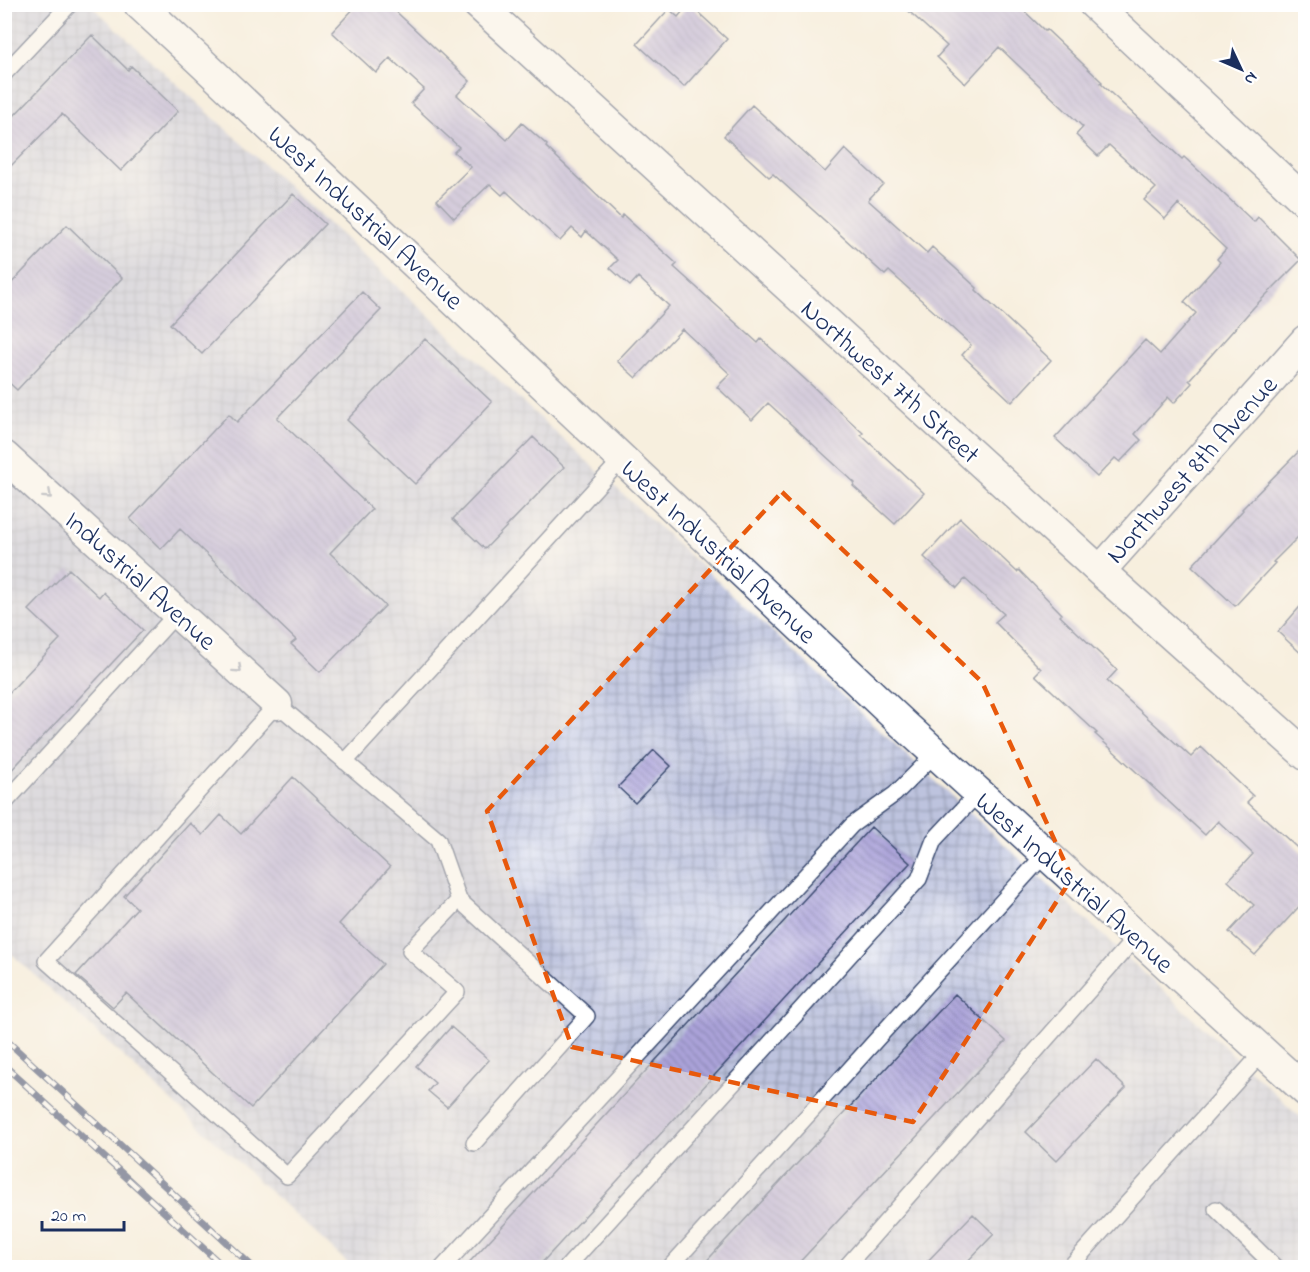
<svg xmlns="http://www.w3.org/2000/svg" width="1310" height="1272" font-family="'Indie Flower',sans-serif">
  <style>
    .industrial { fill: url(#industrial-grid) }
    .building { fill: url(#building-back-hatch) }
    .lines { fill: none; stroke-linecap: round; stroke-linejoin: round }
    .lane-casing { stroke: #3c4c71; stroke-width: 18 }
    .street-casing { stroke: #3c4c71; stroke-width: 33 }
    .lane { stroke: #fff; stroke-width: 15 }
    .street { stroke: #fff; stroke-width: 30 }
    .rail-casing { stroke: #1b2f5e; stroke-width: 7 }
    .rail { stroke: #fff; stroke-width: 4.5; stroke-dasharray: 14; stroke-linecap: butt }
    .oneway { stroke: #8d97ae }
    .marked { fill: none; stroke: #e8590c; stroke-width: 4.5; stroke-dasharray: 12 8; stroke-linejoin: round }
    .labels { text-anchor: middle; stroke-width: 5; stroke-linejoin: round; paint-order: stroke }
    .street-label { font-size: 27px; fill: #1b2f5e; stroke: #fff }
  </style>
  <defs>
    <pattern id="industrial-grid" width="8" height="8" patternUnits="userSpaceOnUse" patternTransform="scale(1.5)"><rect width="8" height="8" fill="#bdc3de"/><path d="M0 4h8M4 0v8" fill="none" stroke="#999fb7"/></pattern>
    <pattern id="building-back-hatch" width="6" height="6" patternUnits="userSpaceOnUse" patternTransform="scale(1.5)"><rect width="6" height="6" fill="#aba3d9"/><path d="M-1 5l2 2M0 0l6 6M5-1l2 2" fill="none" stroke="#8a85b3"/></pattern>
  </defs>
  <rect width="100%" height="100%" fill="#fff"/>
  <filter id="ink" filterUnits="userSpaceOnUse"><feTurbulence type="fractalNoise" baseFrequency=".0167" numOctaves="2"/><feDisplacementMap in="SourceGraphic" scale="12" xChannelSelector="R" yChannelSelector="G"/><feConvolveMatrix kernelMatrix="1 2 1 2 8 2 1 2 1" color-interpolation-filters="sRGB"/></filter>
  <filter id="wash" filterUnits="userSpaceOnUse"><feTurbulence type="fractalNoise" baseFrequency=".008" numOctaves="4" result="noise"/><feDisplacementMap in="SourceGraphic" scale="24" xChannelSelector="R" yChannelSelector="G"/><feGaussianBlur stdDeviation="1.35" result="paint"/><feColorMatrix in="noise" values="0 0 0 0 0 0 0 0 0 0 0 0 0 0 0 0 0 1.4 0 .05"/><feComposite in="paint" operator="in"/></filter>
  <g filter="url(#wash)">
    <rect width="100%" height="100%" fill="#f7efde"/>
    <path class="industrial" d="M4,5h87l1214,1116v146h-953l-347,-319z"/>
    <g id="blocks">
      <path class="building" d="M358,4h30l82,77 -13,14 50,45 15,-17 25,22 -1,2 75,71 2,-3 54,49 -3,3 84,76 3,-4 47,43 55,51 -2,2 63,58 -29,31 -42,-38 2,-3 -87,-80 -16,17 -35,-33 13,-13 -48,-45 -46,49 -19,-17 52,-55 -31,-29 -8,9 -20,-18 8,-8 -32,-29 -4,6 -10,-9 -12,13 -54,-50 -4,4 -12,-11 -36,34 -17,-18 34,-33 -17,-15 5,-5 -48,-44 13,-14 -34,-31 -14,15 -44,-41z
        M689,4l38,35 -43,48 -47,-43 32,-35 9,8z
        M901,4h116l28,27 2,-1 55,52 -2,1 82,76 2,-2 70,65 4,-5 43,43 -47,47 -65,73 3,3 -18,20 -6,-6 -33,37 6,6 -21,22 -5,-4 -18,19 -42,-39 90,-98 15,14 36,-41 -12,-11 36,-40 -3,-3 9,-10 -48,-45 -13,15 -21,-19 12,-12 -47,-43 -11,11 -22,-21 7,-8 -84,-80 -34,37 -28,-27 10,-11z
        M92,35l36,35 3,-4 47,45 -57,60 -59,-57 -58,59v-47z
        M752,105l73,67 20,-23 38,35 -15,16 59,53 5,-6 45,41 -1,2 75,70 -39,42 -50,-47 9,-10 -82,-74 -4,4 -112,-101 -4,3 -45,-41z
        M293,194l32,30 -123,130 -32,-30z
        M67,225l55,53 -105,112 -13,-12v-87z
        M362,292l19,18 -104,108 95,91 -42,44 55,53 -65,66 -29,-28 5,-4 -116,-111 -19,20 -31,-30 99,-105 8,8z
        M425,339l67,63 -77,82 -68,-64z
        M533,437l31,30 -79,82 -32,-30z
        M1305,445v85l-32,32 2,1 -40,43 -43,-40 51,-56 -1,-1z
        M960,518l57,54 2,-2 43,44 -2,2 57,54 -10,11 84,76 10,-10 52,49 -6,6 58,53v45l-50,55 -26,-23 25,-27 -26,-24 25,-27 -35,-33 -13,14 -110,-101 2,-1 -62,-58 6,-6 -46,-47 9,-8 -39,-35 -8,9 -33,-31z
        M69,569l30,28 4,-5 40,38 -139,148v-80l56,-59 -31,-29z
        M1305,601v56l-27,-25z
        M654,750l17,16 -36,37 -17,-16z
        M293,777l97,90 -51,57 44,40 -132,144 -125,-115 -13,14 -37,-32 61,-67 -13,-12 66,-73 13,12 18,-20 20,19z
        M871,827l39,36 -373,405h-73z
        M955,994l51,47 -212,227h-94z
        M451,1027l38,33 -42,47 -19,-16 7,-8 -19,-17z
        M1096,1059l30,29 -70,73 -30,-29z
        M973,1214l21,20 -33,34h-40z"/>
    </g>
  </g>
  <g filter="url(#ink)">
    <use href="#blocks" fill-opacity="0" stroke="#3c4c71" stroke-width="1.5"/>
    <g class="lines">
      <g class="lane-casing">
        <path id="lane" d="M4,74l66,-70
          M277,704l161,136 21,60 -49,51 47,41 -170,184 -241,-215z
          M345,762l277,-303
          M4,804l173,-191
          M459,900l128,116 -113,127
          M1216,1209l60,59
          M442,1268l410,-443 43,-31 40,-40
          M566,1268l353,-389 15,-39 44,-47
          M669,1268l376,-414
          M845,1268l291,-331
          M1069,1268l194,-216"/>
      </g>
      <g class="street-casing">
        <path id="street" d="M139,4l60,56 702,662 405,369
          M478,4l622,567 206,184
          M1094,4l212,198
          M4,456l273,248
          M1100,571l206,-231"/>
      </g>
      <use href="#lane" class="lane"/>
      <use href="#street" class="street"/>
      <g class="rail-casing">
        <path id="rail" d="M4,1038l250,230
          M4,1065l221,203"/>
      </g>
      <use href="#rail" class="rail"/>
    </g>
    <defs><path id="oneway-chevron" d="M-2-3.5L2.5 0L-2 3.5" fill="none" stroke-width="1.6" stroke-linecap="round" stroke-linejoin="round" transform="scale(1.5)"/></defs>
    <g class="oneway">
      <use href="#oneway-chevron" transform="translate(48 495) rotate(42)"/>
      <use href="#oneway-chevron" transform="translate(238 669) rotate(42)"/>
    </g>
  </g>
  <path d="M0 0H1310V1272H0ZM782,492l200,190 90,196 -159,244 -341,-75 -85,-236z" fill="#f7efde" fill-opacity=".55" fill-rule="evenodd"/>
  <path class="marked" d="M782,492l200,190 90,196 -159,244 -341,-75 -85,-236z"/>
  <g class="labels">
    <g class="street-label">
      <text transform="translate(366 217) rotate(43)" y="9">West Industrial Avenue</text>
      <text transform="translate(891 381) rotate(42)" y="9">Northwest 7th Street</text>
      <text transform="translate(1191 469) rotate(-48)" y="9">Northwest 8th Avenue</text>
      <text transform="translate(719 551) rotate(43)" y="9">West Industrial Avenue</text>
      <text transform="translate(141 580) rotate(42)" y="9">Industrial Avenue</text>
      <text transform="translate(1075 882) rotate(42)" y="9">West Industrial Avenue</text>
    </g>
  </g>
  <rect width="1310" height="1272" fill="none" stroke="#fff" stroke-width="24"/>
  <g transform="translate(1241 69) rotate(134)" stroke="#ffffff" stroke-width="4.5" paint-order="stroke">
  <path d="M0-4.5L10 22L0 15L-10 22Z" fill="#1b2f5e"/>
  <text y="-9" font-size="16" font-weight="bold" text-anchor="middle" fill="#1b2f5e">N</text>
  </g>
  <path d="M42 1221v9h82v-9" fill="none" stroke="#1b2f5e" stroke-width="3"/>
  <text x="51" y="1221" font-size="18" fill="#1b2f5e" stroke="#ffffff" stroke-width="4.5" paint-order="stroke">20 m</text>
</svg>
